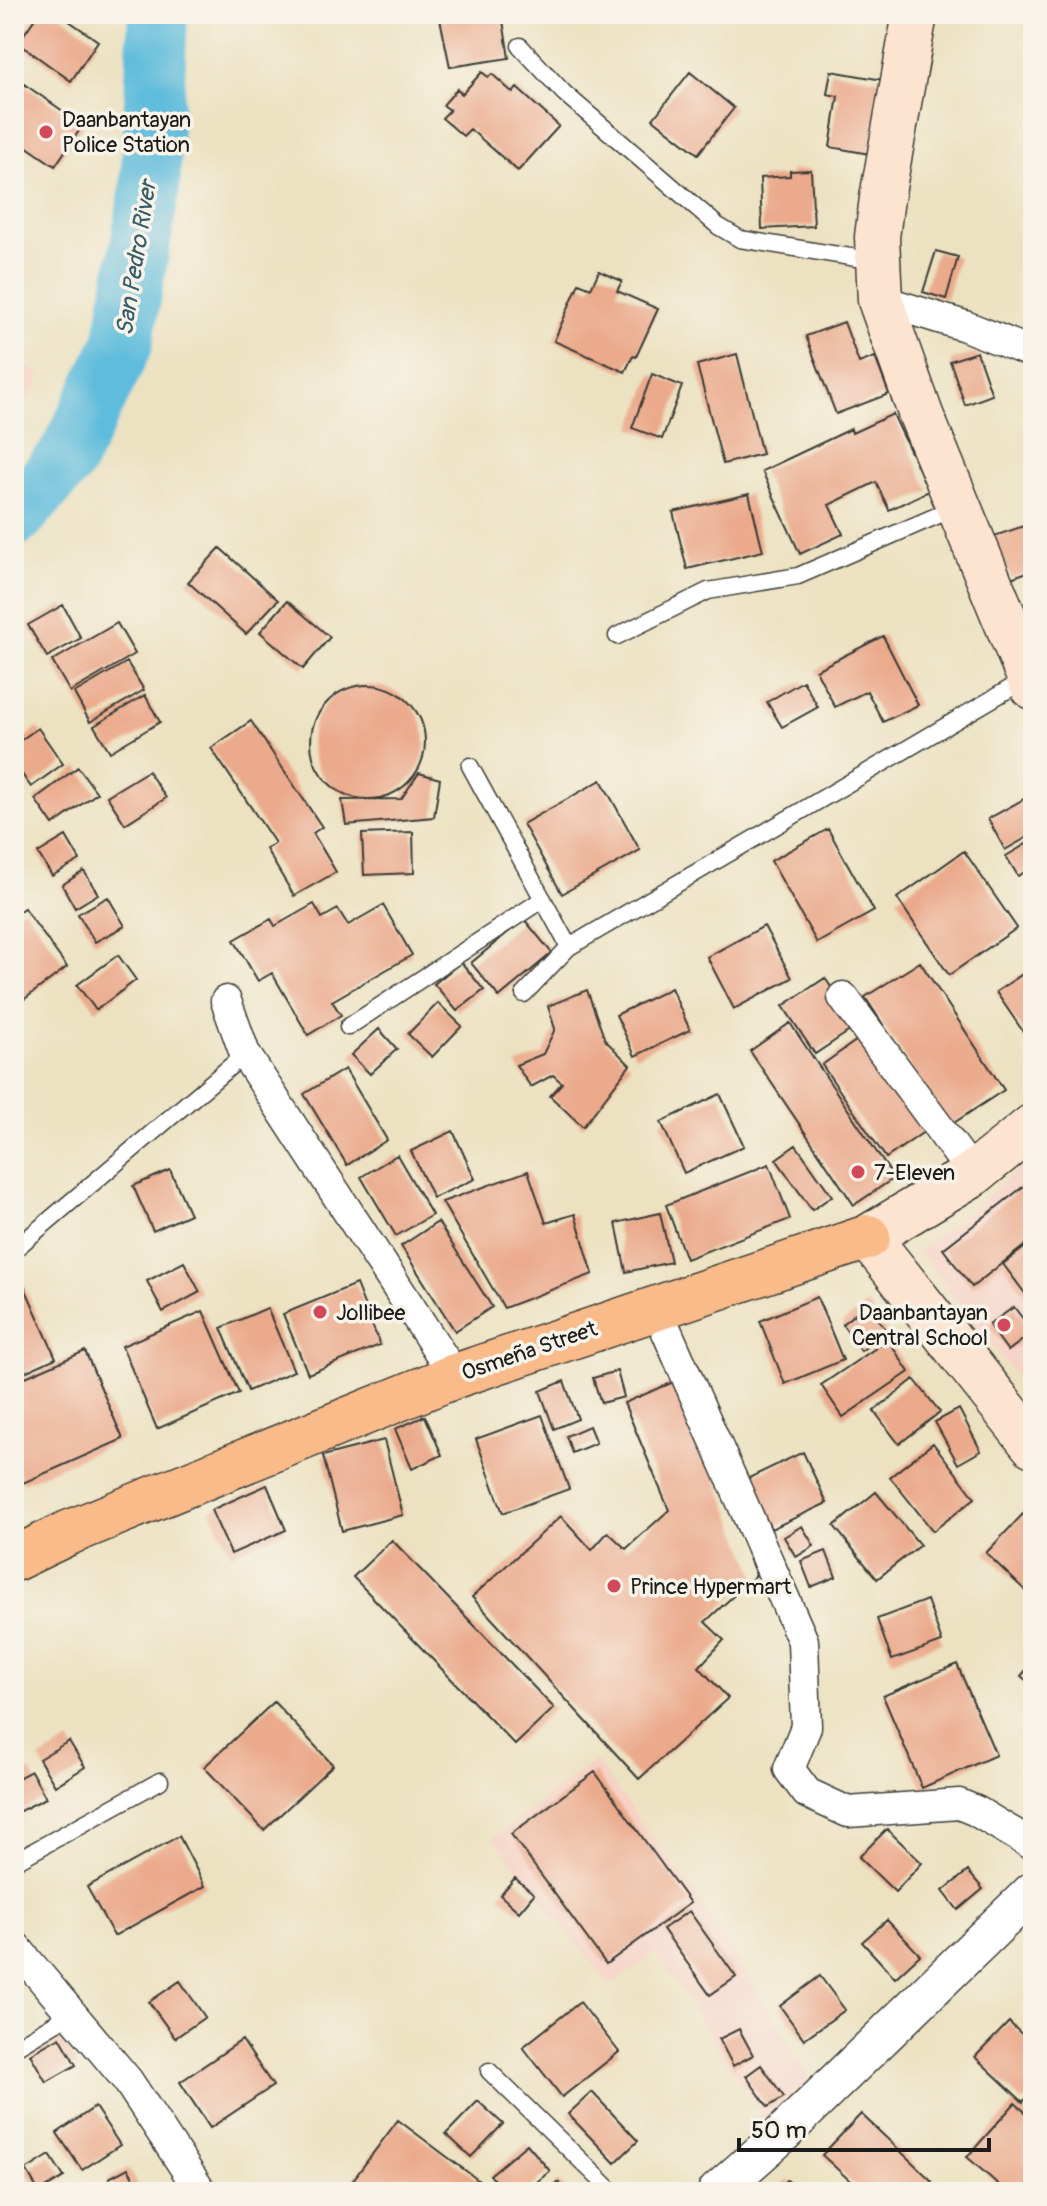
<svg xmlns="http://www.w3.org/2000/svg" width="1047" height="2206" font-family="Pangolin,sans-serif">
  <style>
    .built { fill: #f6d1c5 }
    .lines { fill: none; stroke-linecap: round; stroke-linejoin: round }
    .river { stroke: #5ebcdc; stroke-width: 60 }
    .building { fill: #ebaa8c }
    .service-casing { stroke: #3b3a35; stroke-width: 19 }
    .minor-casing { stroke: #3b3a35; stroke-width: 33 }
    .tertiary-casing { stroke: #3b3a35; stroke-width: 41 }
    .secondary-casing { stroke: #3b3a35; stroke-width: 47 }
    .primary-casing { stroke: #3b3a35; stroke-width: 47 }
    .service { stroke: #fff; stroke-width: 16 }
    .minor { stroke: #fff; stroke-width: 30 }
    .tertiary { stroke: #fff; stroke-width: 38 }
    .secondary { stroke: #fde4d1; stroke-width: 44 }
    .primary { stroke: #fabb8b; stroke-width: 44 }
    .poi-dot { fill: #d1495b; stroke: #f7f3e8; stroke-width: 3 }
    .labels { text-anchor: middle; stroke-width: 7; stroke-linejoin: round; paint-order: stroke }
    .poi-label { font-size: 22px; fill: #1c1c1c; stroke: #f7f3e8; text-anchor: start }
    .street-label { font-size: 22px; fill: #1c1c1c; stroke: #f7f3e8 }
    .water-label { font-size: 24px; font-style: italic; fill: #365c69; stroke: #f7f3e8 }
  </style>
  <rect width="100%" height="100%" fill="#f7f3e8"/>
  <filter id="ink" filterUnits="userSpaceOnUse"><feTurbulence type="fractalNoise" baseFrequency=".0125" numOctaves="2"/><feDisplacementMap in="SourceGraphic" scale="16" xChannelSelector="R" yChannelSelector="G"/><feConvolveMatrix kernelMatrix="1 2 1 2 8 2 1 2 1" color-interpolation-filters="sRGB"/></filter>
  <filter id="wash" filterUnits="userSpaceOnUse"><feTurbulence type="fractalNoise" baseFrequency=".006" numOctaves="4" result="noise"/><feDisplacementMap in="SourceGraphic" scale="32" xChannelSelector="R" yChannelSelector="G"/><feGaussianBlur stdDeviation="1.8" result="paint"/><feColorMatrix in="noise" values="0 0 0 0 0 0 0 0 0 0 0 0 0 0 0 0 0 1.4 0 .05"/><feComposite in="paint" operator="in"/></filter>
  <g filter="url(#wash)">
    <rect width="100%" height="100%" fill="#ece2c1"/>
    <path class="built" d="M14,358l28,18 -28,45z
      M1033,1157v242l-114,-148z
      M595,1760l97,130 122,194 -47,39 -111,-170 -46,33 -117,-148z"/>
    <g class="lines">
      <path class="river" d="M14,517l52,-57 57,-116 27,-156 8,-174"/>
    </g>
    <g id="blocks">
      <path class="building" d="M38,14h21l39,27 -27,40 -53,-38z
        M439,14h63l7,44 -59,9z
        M831,71l52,9 -13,74 -40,-7 8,-51 -11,-2z
        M482,72l6,5 4,-3 21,19 4,-5 42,38 -41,45 -48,-42 -7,7 -21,-18 8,-8 -7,-5 14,-16 5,5z
        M690,72l44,36 -36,46 -45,-35z
        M24,84l59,41 -28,41 -41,-28v-40z
        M811,170l3,56 -52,3 -2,-51 30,-2v-5z
        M936,251l22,6 -12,42 -23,-7z
        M599,271l23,10 -5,10 41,18 -22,48 -3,-1 -8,16 -71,-31 25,-58 12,5z
        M844,322l15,41 16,-6 14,37 -53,20 -30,-78z
        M977,352l15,43 -27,10 -15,-44z
        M737,354l25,100 -39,10 -26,-99z
        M652,374l30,12 -20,53 -30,-11z
        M893,414l36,77 -40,19 -13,-28 -47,23 14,29 -43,20 -38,-83 89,-42 1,4z
        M749,494l14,57 -76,18 -14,-57z
        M1033,523v47l-22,8 -17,-42z
        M220,548l58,52 -32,34 -58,-52z
        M287,601l43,36 -27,32 -43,-37z
        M63,605l18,33 -34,19 -19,-32z
        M117,623l18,31 -65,38 -18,-31z
        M883,636l35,69 -35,17 -16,-31 -32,16 -19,-37z
        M127,662l17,28 -54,32 -16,-29z
        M803,681l15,26 -36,20 -15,-25z
        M311 742a57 57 0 1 1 114 0a57 57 0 1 1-114 0Z
        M145,695l15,27 -50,30 -16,-26z
        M251,721l71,106 -9,6 23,39 -42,24 -28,-47 9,-6 -64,-95z
        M38,728l25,36 -32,23 -17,-24v-18z
        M78,767l19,26 -44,32 -18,-26z
        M148,771l18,27 -41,26 -18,-28z
        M419,773l21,6 -6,38 -88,8 -4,-25 59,-1z
        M601,780l39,70 -78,44 -39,-70z
        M1033,794v40l-28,16 -17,-31z
        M828,829l46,82 -57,32 -46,-82z
        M413,832l1,41 -50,2 -2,-41z
        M66,836l14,24 -28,16 -14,-23z
        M1033,840v27l-15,9 -12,-20z
        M964,851l53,77 -68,47 -52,-77z
        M84,871l14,23 -23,14 -13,-23z
        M108,897l17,29 -30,16 -17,-28z
        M314,904l8,14 16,-9 10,16 35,-20 29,50 -80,46 9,14 -33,20 -36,-62 -14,8 -24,-41 37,-21 4,7z
        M24,908l43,59 -53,40v-92z
        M524,919l28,34 -53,44 -28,-34z
        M764,926l28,52 -58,31 -27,-52z
        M118,955l18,25 -40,30 -19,-25z
        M461,962l23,28 -27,21 -23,-27z
        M920,962l84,128 -55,36 -84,-129z
        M1033,967v79l-37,-54z
        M825,978l32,48 -42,28 -32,-48z
        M671,988l19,42 -55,26 -19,-41z
        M587,990l18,50 25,25 -47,62 -33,-31 12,-13 -9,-8 -22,12 -15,-22 27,-11 12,-25 -7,-23z
        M438,1003l24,23 -30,31 -24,-23z
        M790,1023l104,155 -40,27 -104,-154z
        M379,1029l18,20 -27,25 -19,-19z
        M867,1033l64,94 -45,31 -64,-93z
        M345,1069l42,71 -40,25 -43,-71z
        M720,1094l24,52 -60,27 -23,-51z
        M453,1131l22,48 -42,19 -22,-47z
        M796,1145l36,51 -20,14 -36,-51z
        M397,1155l35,60 -36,21 -35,-59z
        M769,1164l21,55 -104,40 -20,-54z
        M170,1170l20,44 -37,17 -20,-45z
        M528,1171l18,52 29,-9 18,60 -89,34 -62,-106z
        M1028,1183l5,7v49l-61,48 -29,-38z
        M660,1213l11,49 -45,10 -10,-49z
        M438,1222l54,85 -37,24 -54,-85z
        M1033,1241v63l-30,-40z
        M184,1262l16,30 -37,20 -16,-31z
        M22,1281l34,77 -42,19v-92z
        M356,1284l24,61 -72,29 -25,-60z
        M817,1297l26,63 -58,24 -25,-63z
        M867,1304l20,27 -26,20 -19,-27z
        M1014,1307l19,25 -25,19 -19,-26z
        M267,1308l27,63 -46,20 -27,-63z
        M203,1311l36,82 -82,36 -35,-83z
        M888,1340l21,32 -66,45 -22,-32z
        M85,1351l38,88 -100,44 -9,-22v-79z
        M617,1371l7,26 -23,6 -8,-25z
        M914,1379l26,33 -41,32 -25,-33z
        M564,1381l14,38 -24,10 -14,-38z
        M676,1381l80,194 -51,47 19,18 -25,27 29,31 -89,81 -167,-182 89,-81 31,34 16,-18 18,17 43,-39 -45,-107z
        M959,1409l22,42 -23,13 -23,-42z
        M542,1415l27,74 -66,24 -27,-74z
        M425,1416l17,39 -30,14 -17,-40z
        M589,1426l7,17 -24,10 -6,-17z
        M384,1440l19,75 -61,16 -19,-75z
        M933,1443l42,55 -42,33 -43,-54z
        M803,1452l24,51 -56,26 -24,-50z
        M267,1485l19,45 -55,24 -20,-44z
        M876,1492l44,53 -43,34 -43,-53z
        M1023,1514l10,9v75l-47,-45z
        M802,1526l12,20 -18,11 -12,-20z
        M392,1540l162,168 -39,37 -162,-168z
        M826,1551l10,26 -25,10 -10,-26z
        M927,1600l15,42 -50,18 -15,-41z
        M1033,1662v24l-12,-10z
        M957,1664l39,91 -74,33 -39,-92z
        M274,1702l59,63 -69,65 -60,-63z
        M69,1741l16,26 -30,19 -16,-27z
        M31,1771l15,27 -32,16v-34z
        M595,1772l95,131 -84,61 -95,-130z
        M887,1829l35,34 -27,29 -36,-35z
        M179,1836l26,50 -91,50 -27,-49z
        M968,1871l15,18 -25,21 -15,-19z
        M515,1878l19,16 -15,18 -19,-17z
        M689,1911l47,66 -26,18 -47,-66z
        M887,1920l33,35 -25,23 -33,-36z
        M820,1976l25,34 -41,29 -24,-33z
        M180,1981l25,36 -30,21 -26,-36z
        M580,2002l39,50 -57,45 -39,-50z
        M1009,2022l24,23v46l-10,11 -48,-45z
        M739,2029l14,26 -20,11 -14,-27z
        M60,2037l16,28 -30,17 -16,-28z
        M242,2040l31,46 -63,42 -30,-46z
        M761,2065l23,32 -16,10 -22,-31z
        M592,2092l46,49 -23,22 -47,-49z
        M478,2101l25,23 -32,33 -25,-23z
        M1015,2103l18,16v60l-11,13h-15l-40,-35z
        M95,2107l25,38 -38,25 -25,-37z
        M861,2114l71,67 -11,11h-59l-40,-37z
        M398,2120l96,72h-125l-16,-12z
        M527,2144l23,27 -25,21h-21l-14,-17z
        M50,2155l14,22 -25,15 -13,-22z
        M128,2168l13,24h-25l-7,-14z
        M787,2180l14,12h-26z
        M558,2182l10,10h-20z"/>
    </g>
  </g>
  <g filter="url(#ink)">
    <use href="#blocks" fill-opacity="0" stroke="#3b3a35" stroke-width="2"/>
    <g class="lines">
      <g class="service-casing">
        <path id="service" d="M520,46l44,47 154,133 22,13 135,22
          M617,636l91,-45 90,-15 159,-69
          M470,766l99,181
          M524,994l45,-47 459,-269
          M348,1027l195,-128
          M14,1250l231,-196
          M14,1862l146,-81
          M14,2048l56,-34
          M489,2071l124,121"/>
      </g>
      <g class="minor-casing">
        <path id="minor" d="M880,300l85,26 68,27
          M843,997l130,177
          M226,1001l19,53 210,322
          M656,1307l147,334 3,86 -17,42 18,24 41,19 111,-8 17,7 57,34
          M14,1945l114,136 73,111"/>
      </g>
      <g class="tertiary-casing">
        <path id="tertiary" d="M717,2192l61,-54 255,-247"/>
      </g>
      <g class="secondary-casing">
        <path id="secondary" d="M915,14l-33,184 -5,39 3,63 41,115 112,272
          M1033,1126l-60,48 -105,63 165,208"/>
      </g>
      <g class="primary-casing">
        <path id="primary" d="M14,1559l54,-26 387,-157 413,-139"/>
      </g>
      <use href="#service" class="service"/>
      <use href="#minor" class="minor"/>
      <use href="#tertiary" class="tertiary"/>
      <use href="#secondary" class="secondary"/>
      <use href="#primary" class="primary"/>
    </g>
  </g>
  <g class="poi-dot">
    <circle cx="46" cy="132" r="8"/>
    <circle cx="858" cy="1172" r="8"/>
    <circle cx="320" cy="1312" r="8"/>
    <circle cx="1004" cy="1325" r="8"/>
    <circle cx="614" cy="1586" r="8"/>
  </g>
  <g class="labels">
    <g class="poi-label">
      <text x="62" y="127">Daanbantayan<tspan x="62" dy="25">Police Station</tspan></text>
      <text x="874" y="1180">7-Eleven</text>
      <text x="336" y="1320">Jollibee</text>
      <text x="988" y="1320" text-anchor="end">Daanbantayan<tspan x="988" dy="25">Central School</tspan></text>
      <text x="630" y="1594">Prince Hypermart</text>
    </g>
    <g class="street-label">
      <text transform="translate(529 1350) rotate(-19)" y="8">Osmeña Street</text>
    </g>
    <g class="water-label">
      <text transform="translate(136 258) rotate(-81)" y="8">San Pedro River</text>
    </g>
  </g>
  <rect width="1047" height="2206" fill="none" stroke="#f7f3e8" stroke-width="48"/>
  <path d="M739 2138v12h250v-12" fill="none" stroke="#1c1c1c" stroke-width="4"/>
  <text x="751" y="2138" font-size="24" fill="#1c1c1c" stroke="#f7f3e8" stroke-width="6" paint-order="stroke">50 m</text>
</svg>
